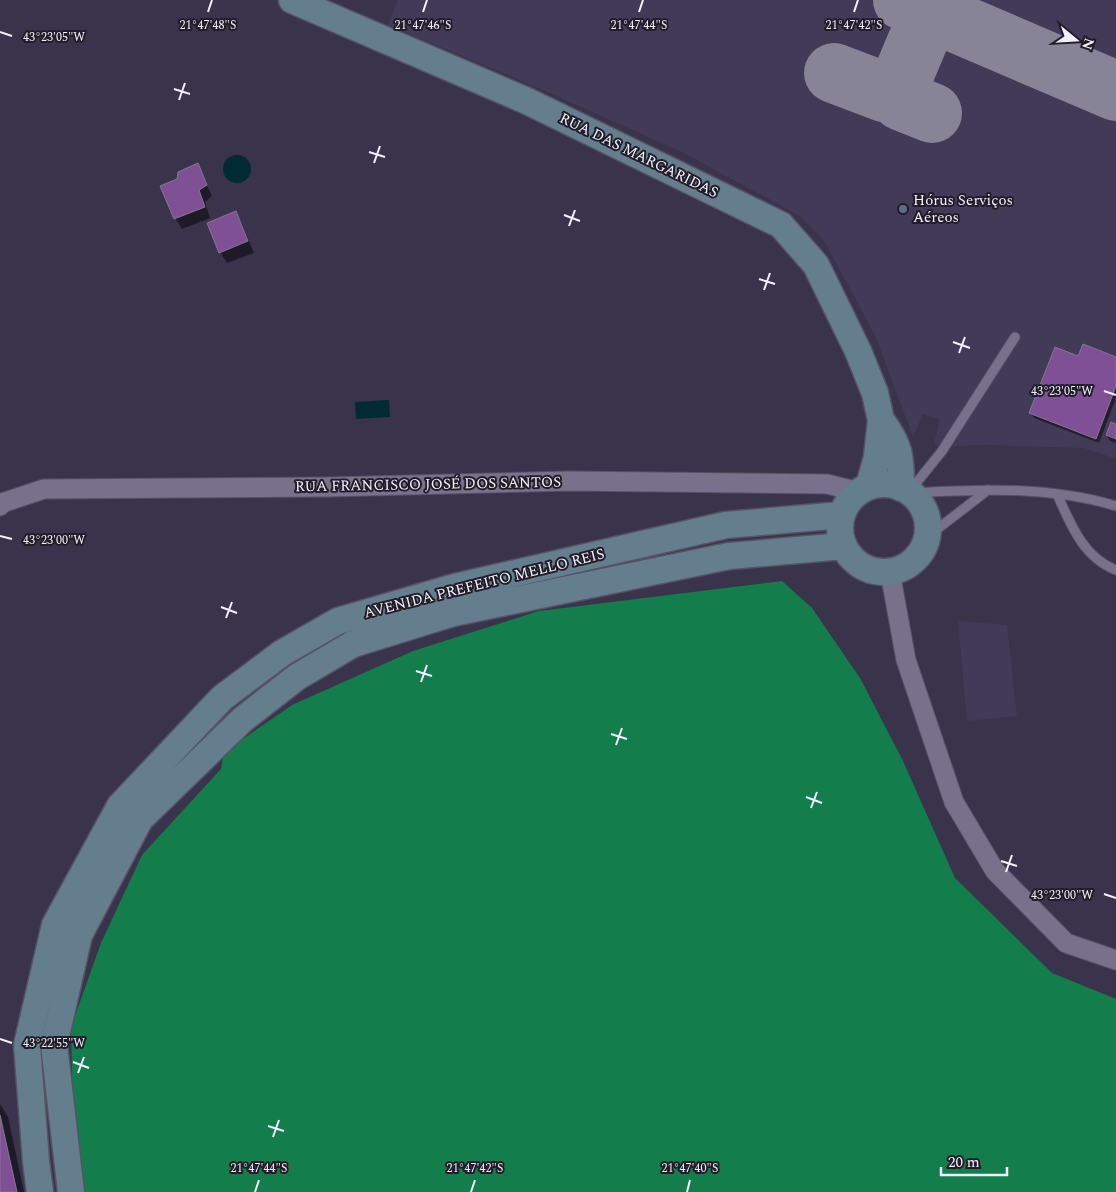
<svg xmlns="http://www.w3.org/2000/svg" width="1116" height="1192" font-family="Spectral,serif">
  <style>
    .built { fill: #423b58 }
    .forest { fill: #137e4b }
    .water { fill: #002b35 }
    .shadow { fill: #0007 }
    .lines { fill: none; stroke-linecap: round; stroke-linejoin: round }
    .taxiway { stroke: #888498; stroke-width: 60 }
    .building { fill: #805097; stroke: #86768e }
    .lane-casing { stroke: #575266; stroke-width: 11 }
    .street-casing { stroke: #575266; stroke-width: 21 }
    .secondary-casing { stroke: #575266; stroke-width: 29 }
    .lane { stroke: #77718b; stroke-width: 9 }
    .street { stroke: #77718b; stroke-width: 19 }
    .secondary { stroke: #647e8e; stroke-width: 26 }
    .ticks { fill: none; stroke: #f3f0ff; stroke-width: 2 }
    .service-dot { fill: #5c6f8a; stroke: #201d28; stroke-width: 2 }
    .labels { text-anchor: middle; stroke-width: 4; stroke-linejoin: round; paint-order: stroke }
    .street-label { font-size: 15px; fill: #f3f0ff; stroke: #201d28 }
    .poi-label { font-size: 15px; fill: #f3f0ff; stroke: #201d28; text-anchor: start }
    .ticks-label { font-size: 12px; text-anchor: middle; fill: #f3f0ff; stroke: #201d28; stroke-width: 4; stroke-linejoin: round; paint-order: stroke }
  </style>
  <rect width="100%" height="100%" fill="#39344b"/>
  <path class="built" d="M398,0h718v459l-32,-11 -96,-3 -32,1 -14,5 -8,-8 6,-23 -17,-6 -10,23 -38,-102 -52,-96 -23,-23 -116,-63 -136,-61 -160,-67z
    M958,621l49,4 10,91 -50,5z"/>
  <path class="forest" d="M782,581l30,27 48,70 43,83 52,117 97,95 64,26v193h-1038l-5,-70 -2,-95 30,-84 41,-88 79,-86 3,-17 68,-47 121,-54 126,-40z"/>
  <path class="water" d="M223 169a14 14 0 1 1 28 0a14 14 0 1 1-28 0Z
    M389,400l1,17 -34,2 -1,-17z"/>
  <path class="shadow" d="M197,165l15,31 -7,6 5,16 -28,11 -7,-11 4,-38z
    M236,213l6,11 12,29 -27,10 -7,-11z
    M1079,358h37v40l-17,45 -65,-25 -3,-5z
    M1116,425v18l-6,-2 -3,-6z
    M0,1104l8,13 16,75h-24z"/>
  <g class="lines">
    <path class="taxiway" d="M903,0l213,91
      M930,12l-32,76 1,7 3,6 30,12
      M834,73l50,19 5,1 9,-5"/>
  </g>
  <path class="building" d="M198,163l9,22 -8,5 6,17 -31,12 -14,-33 17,-7 1,-7z
    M236,211l12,30 -29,12 -12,-30z
    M1083,344l33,13v29l-20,53 -67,-26 26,-66 23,9z
    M1111,422l5,2v15l-10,-4z
    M0,1115l17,77h-17z"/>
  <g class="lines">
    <g class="lane-casing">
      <path id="lane" d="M909,492l33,-41 73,-114
        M911,493c68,-4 139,-7 205,13
        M1057,494c14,31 26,63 59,76
        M927,537l61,-47"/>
    </g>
    <g class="street-casing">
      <path id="street" d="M0,506l2,-3 42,-14 284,-2 241,-6 258,3 32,8
        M890,572l16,88 48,142 41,69 71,72 50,17"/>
    </g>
    <g class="secondary-casing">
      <path id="secondary" d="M292,0l235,101 254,124 35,40 42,86 17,42 6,27 -4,37 -8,29
        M881,420c19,25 20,36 20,68
        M840 528a44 44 0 1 1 88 0a44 44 0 1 1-88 0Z
        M40,1192l-4,-31 -9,-116 28,-120 65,-119 102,-108 60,-45 56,-32 117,-34 271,-62 116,-10
        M71,1192l-17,-147 25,-110 61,-116 102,-99 55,-43 56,-33 100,-31 276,-57 115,-10"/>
    </g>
    <use href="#lane" class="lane"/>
    <use href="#street" class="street"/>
    <use href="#secondary" class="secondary"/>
  </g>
  <path class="ticks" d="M208,12l4,-12M423,12l4,-12M639,12l4,-12M854,12l4,-12M0,32l12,4M174,89l16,5M179,100l6,-17M369,152l16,5M374,163l6,-17M564,215l16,6M569,226l6,-16M759,279l16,5M764,290l6,-17M953,342l17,6M959,353l6,-16M1104,391l12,4M0,536l12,3M221,607l16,6M226,618l6,-16M416,671l16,5M421,682l6,-17M611,734l16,5M616,745l6,-17M806,797l16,6M811,808l6,-16M1001,861l16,5M1006,872l6,-17M1104,894l12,4M0,1039l12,4M73,1062l16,6M78,1073l6,-16M268,1126l16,5M273,1137l6,-17M255,1192l4,-12M471,1192l4,-12M687,1192l3,-12"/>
  <circle class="service-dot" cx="903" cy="209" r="5"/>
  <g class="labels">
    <g class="street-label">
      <text transform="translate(639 155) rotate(26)" y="5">RUA DAS MARGARIDAS</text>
      <text transform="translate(428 484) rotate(-1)" y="5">RUA FRANCISCO JOSÉ DOS SANTOS</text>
      <text transform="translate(484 583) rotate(-14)" y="5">AVENIDA PREFEITO MELLO REIS</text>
    </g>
    <g class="poi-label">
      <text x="913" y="205">Hórus Serviços<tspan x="913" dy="17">Aéreos</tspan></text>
    </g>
  </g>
  <g class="ticks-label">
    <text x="208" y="29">21°47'48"S</text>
    <text x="423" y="29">21°47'46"S</text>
    <text x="639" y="29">21°47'44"S</text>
    <text x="854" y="29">21°47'42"S</text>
    <text x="54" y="41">43°23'05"W</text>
    <text x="1062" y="395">43°23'05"W</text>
    <text x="54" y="544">43°23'00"W</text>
    <text x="1062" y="899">43°23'00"W</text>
    <text x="54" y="1047">43°22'55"W</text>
    <text x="475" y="1172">21°47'42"S</text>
    <text x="690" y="1172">21°47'40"S</text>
    <text x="259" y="1172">21°47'44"S</text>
  </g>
  <g transform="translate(1076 40) rotate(108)" stroke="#201d28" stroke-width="4" paint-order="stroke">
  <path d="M0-4L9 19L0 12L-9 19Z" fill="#f3f0ff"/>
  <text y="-8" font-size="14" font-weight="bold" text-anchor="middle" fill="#f3f0ff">N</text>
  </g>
  <path d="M941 1167v8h66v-8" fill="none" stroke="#f3f0ff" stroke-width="2.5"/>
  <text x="948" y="1167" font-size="15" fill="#f3f0ff" stroke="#201d28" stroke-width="4" paint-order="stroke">20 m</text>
</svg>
